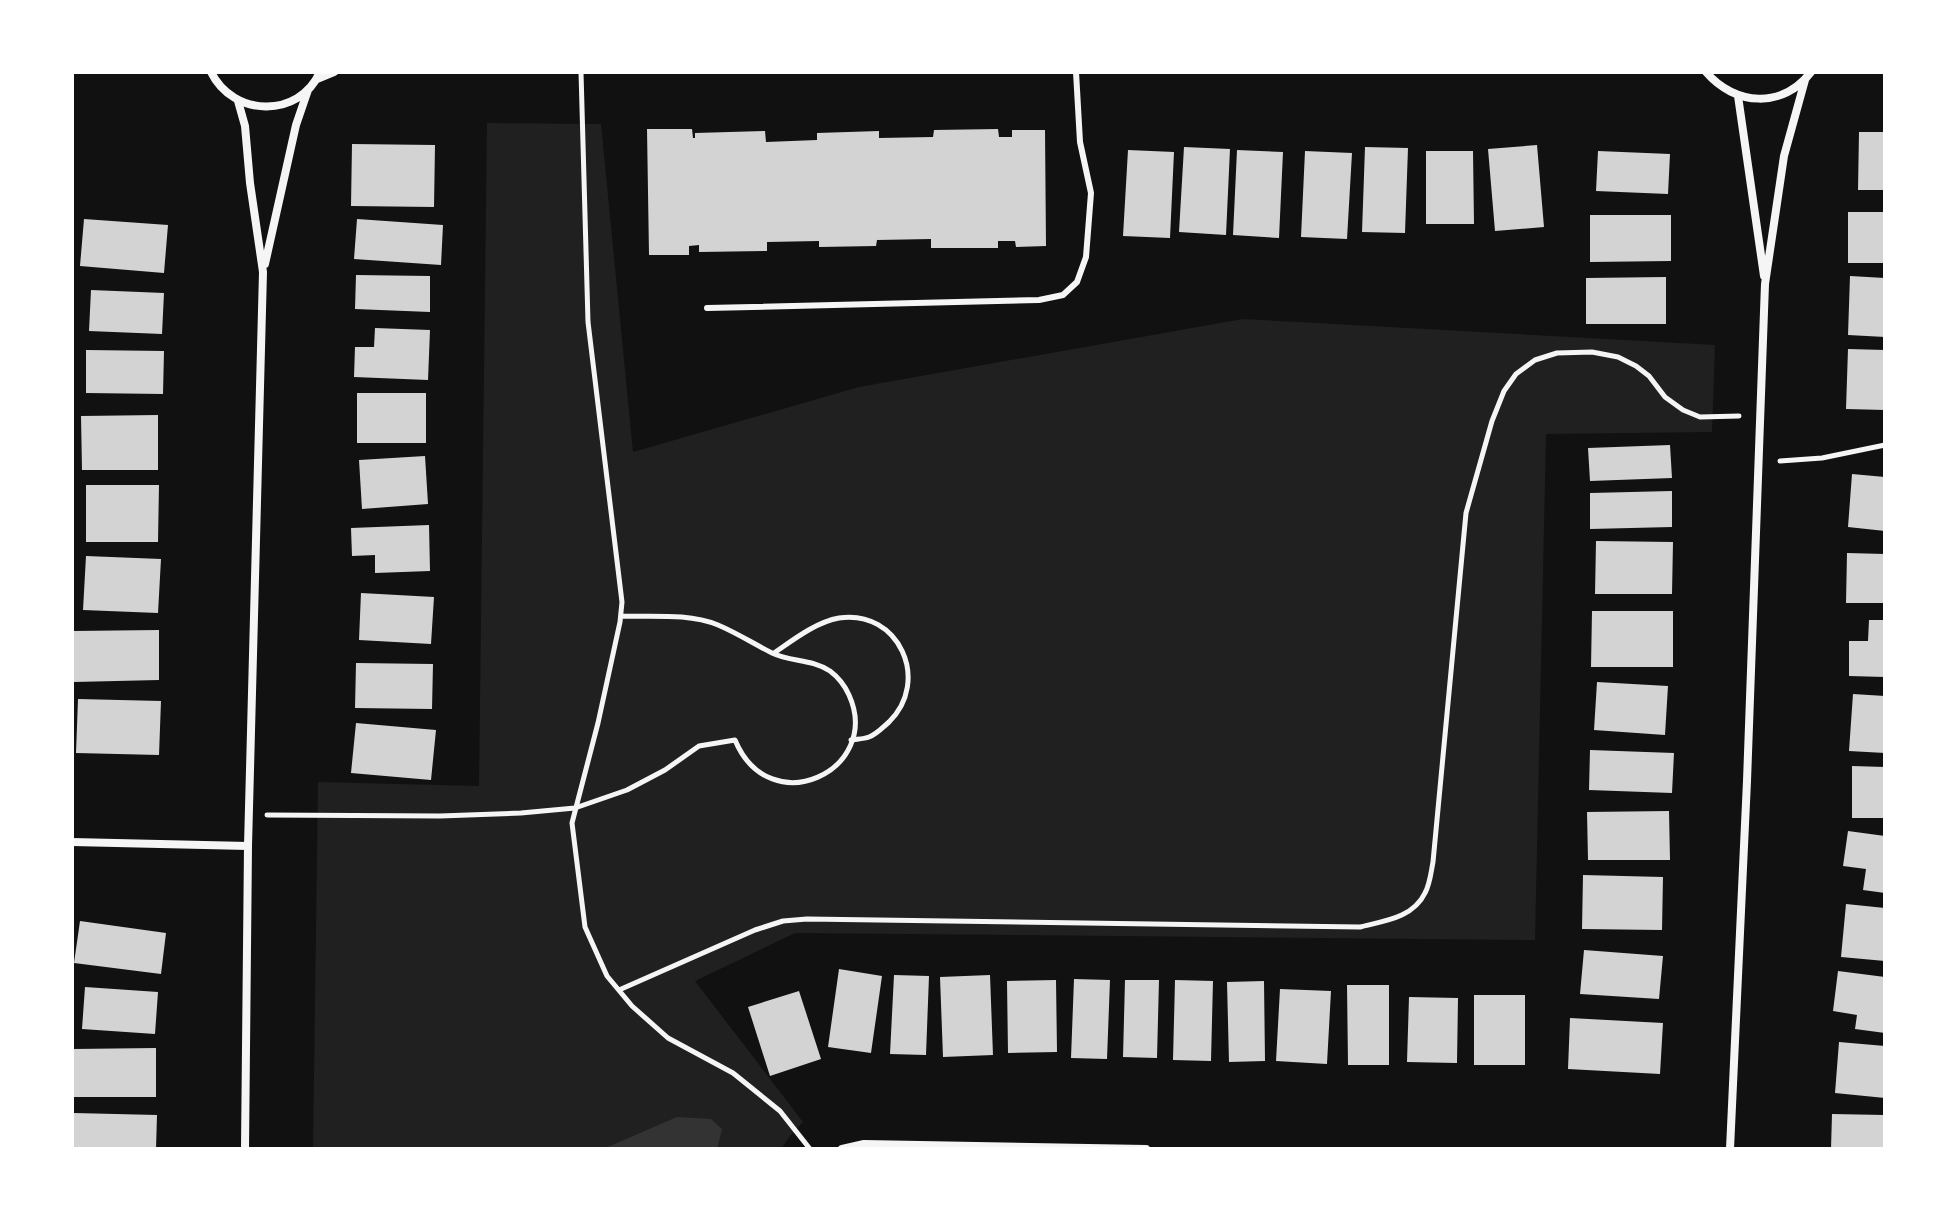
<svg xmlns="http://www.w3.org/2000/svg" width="1957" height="1221" font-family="Arial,sans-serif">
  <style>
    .green { fill: #202020 }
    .water { fill: #333 }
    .building { fill: #d3d3d3 }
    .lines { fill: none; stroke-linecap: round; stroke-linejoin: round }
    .path { stroke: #f5f5f5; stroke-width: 5 }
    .service { stroke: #f5f5f5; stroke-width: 6 }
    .minor { stroke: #f5f5f5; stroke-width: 8 }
  </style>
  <rect width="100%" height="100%" fill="#111"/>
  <path class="green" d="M487,123l114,1 32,328 226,-65 384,-68 472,26 -3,87 -166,2 -11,506 -740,-7 -100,48 108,141 -13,14 -9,13h-468l5,-367 161,4z"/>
  <path class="water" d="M677,1117l34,2 11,10 -5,20h-114z"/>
  <path class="building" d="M647,129h45l1,9h2v-5l70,-2 1,11 51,-2v-7l62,-2v7l54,-1 1,-7 64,-1 1,8h13v-7h33l1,116 -30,1 -1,-6h-17v7h-67v-9l-54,1 -1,6 -57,1v-6l-52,1v9l-68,1v-7l-10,1v9h-40z
    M1859,132h26v58h-27z
    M352,144l83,1 -1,62 -83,-1z
    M1537,145l7,82 -49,4 -7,-82z
    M1184,147l46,2 -4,86 -47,-3z
    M1365,147l43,1 -3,85 -43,-1z
    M1128,150l46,2 -4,86 -47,-2z
    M1237,150l46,2 -4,86 -46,-3z
    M1305,151l47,2 -5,86 -46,-2z
    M1426,151h47l1,73h-48z
    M1598,151l72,3 -2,40 -72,-3z
    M1848,212h37v51h-37z
    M1590,215h81v46l-81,1z
    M84,219l84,6 -4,48 -84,-7z
    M357,219l86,6 -2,40 -87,-6z
    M356,275l74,1v36l-75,-3z
    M1850,276l35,2v59l-37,-2z
    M1666,277v47h-80v-46z
    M91,290l73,3 -2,41 -73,-3z
    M375,328l55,2 -2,50 -74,-3 1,-30h19z
    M1848,349l37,1v60l-39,-1z
    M86,350l78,1 -1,43 -77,-1z
    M357,393h69v50h-69z
    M158,415v55h-76l-1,-54z
    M1670,445l2,33 -82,3 -2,-33z
    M425,456l3,48 -66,5 -3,-49z
    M1852,474l33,3v54l-37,-4z
    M86,485h73l-1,57h-72z
    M1672,491v36l-82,2v-36z
    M429,525l1,46 -55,2v-18l-23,1 -1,-28z
    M1596,541l77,1 -1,52h-77z
    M1847,553l38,1v49h-39z
    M86,556l75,3 -3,54 -75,-3z
    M361,593l73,4 -3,47 -72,-4z
    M1592,611h81v56h-82z
    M1869,620h16v57l-36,-1v-35h19z
    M159,630v50l-85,2 -1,-51z
    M356,663l77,1 -1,45 -77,-1z
    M1597,682l71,4 -3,49 -71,-5z
    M1853,694l32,2v57l-36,-2z
    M78,699l83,2 -2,54 -83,-2z
    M356,723l80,7 -5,50 -80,-7z
    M1590,750l84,3 -2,40 -83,-3z
    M1852,766l33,1v51h-33z
    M1669,811l1,49h-82l-1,-48z
    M1848,831l37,5v57l-22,-3 3,-21 -23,-3z
    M1583,875l80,2 -1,53 -80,-1z
    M1846,904l39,4v53l-44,-4z
    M80,921l86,12 -5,41 -87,-11z
    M1584,950l79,6 -4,43 -79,-5z
    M839,969l43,7 -11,77 -43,-6z
    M1838,971l47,6v56l-30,-4 2,-14 -24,-4z
    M894,975l35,1 -3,79 -36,-1z
    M990,975l3,80 -50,2 -3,-80z
    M1074,979l36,1 -3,79 -36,-1z
    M1056,980l1,72 -49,1 -1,-72z
    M1125,980h34l-2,78 -34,-1z
    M1175,980l38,1 -2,80 -38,-1z
    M1264,981l1,80 -36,1 -2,-80z
    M1347,985h42v80h-41z
    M85,987l73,5 -3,42 -73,-5z
    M1280,989l51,2 -4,73 -51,-3z
    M799,991l22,68 -51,17 -22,-69z
    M1474,995h51v70h-51z
    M1409,997l49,1 -1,65 -50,-1z
    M1570,1018l93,5 -3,51 -92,-5z
    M1839,1042l46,4v52l-50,-5z
    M156,1048v49h-82l-1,-48z
    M74,1113l83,2 -1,34h-83z
    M1832,1114l53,1v34h-54z"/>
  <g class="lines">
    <path class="path" d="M581,72l7,250 34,280 -2,20 -22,101 -26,100 13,104 22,49 25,30 36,32 65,35 47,38 30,38
      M1780,461l42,-3 63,-13
      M774,653c19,-13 42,-31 65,-35 60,-9 92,63 50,104 -6,5 -12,12 -20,15 -5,2 -12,2 -18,3
      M267,815l173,1 81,-3 54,-5 52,-18 38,-20 34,-24 36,-6c35,84 148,30 114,-45 -4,-9 -11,-18 -19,-24 -18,-12 -39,-9 -58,-18 -18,-9 -35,-20 -54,-28 -30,-12 -66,-8 -97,-9
      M619,990l136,-60 28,-9 24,-2 553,8c24,-6 53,-9 65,-34 5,-9 6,-21 8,-31l33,-349 26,-92 12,-30 12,-17 19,-14 22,-7 35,-1 26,5 18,9 13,10 16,21 18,13 17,7 39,-1"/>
    <path class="service" d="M707,308l332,-8 24,-5 14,-13 9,-25 5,-64 -11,-51 -4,-70"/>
    <path class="minor" d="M211,72c22,45 88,47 109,0
      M1706,72c29,34 77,37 105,0
      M317,79l17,-7
      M1738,96l26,180
      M238,101l7,25 5,57 13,89 -15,574 -3,303
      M265,264l31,-139 12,-35
      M72,842l176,4
      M842,1149l22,-5 282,5
      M1730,1149l17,-368 18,-497 19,-128 21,-76"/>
  </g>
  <rect width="1957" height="1221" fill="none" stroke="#ffffff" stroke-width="148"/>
</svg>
